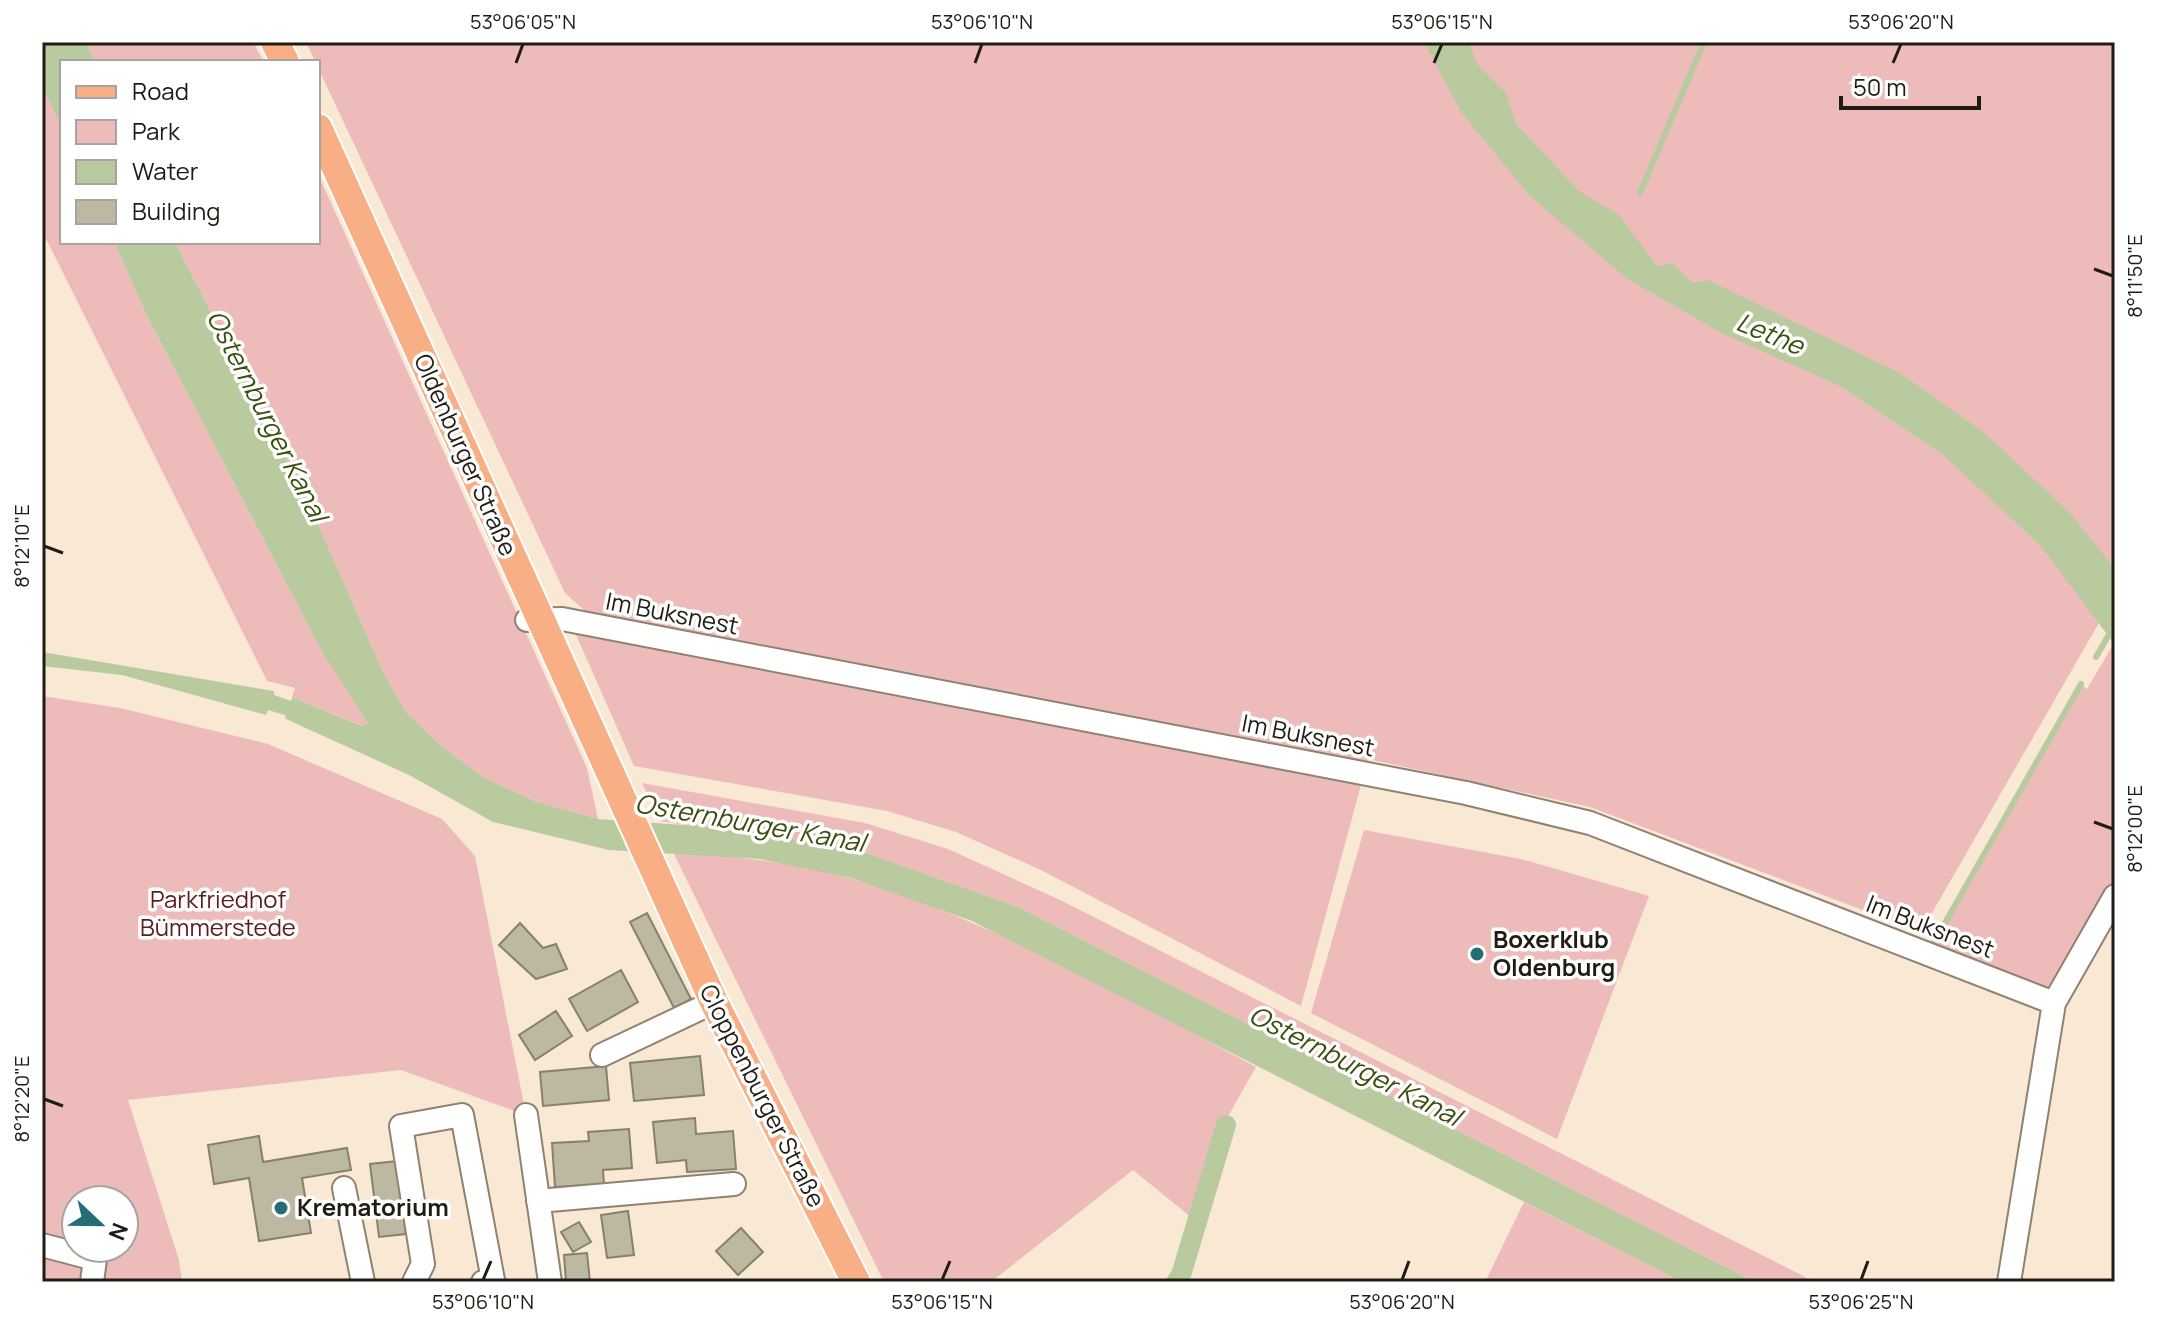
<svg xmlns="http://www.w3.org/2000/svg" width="2157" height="1324" font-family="Manrope,sans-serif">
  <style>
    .green { fill: #edbcba; fill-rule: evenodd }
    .water { fill: #b9cb9e }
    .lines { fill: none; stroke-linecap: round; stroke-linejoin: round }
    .stream { stroke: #b9cb9e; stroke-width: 6 }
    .canal { stroke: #b9cb9e; stroke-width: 20 }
    .building { fill: #bcb8a1; stroke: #85826c; stroke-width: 2 }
    .minor-casing { stroke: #908270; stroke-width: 26 }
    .major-casing { stroke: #fff; stroke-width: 32 }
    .minor { stroke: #fff; stroke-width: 22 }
    .major { stroke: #f8af85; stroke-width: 28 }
    .ticks { fill: none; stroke: #201b13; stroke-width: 3 }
    .poi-dot { fill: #236e75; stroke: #fff; stroke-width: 3 }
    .labels { text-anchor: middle; stroke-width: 7; stroke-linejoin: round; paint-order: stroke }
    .street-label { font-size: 24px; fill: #201b13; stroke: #fff }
    .park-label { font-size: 24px; fill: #5b1b1f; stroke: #fff }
    .poi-label { font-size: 24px; font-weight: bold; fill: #201b13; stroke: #fff; text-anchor: start }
    .water-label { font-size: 26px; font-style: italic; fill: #3b4f0c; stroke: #fff }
    .neatline { fill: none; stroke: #201b13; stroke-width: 3 }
    .ticks-label { font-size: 20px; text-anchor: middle; fill: #201b13 }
  </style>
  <rect width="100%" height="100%" fill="#f8e8d4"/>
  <path class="green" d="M86,42h167l11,20h-169z
    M306,42h1809v553l-194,337 -331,-125 -222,-48 -67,247 -260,-136 -85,-38 -69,-21 -253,-45 -61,-138 37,5 -45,-40z
    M42,85l20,44v113h52l33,74 174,334 45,67 2,6 -5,3 -71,-29 3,-9 -28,-7 -225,-450z
    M318,174l269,594 11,51 -64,-18 -51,-24 -44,-33 -33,-32 -23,-40 -75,-171 -133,-259h143z
    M2114,643l1,253 -61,107 -127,-49 154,-270 6,5z
    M42,696l78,12 148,36 174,75 33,37 51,259 -125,-45 -273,30 51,160 3,22h-140zM76,1200h48v48h-48z
    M642,783l223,40 83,26 110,50 757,383h-60l-737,-375 -157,-56 -201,-30z
    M1364,830l157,29 128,37 -92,243 -246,-126z
    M673,852c60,5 122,9 180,27 143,43 273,119 403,188l-37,65 -27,86 -59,-48 -142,112h-107z
    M1524,1202l158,80h-197z"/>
  <path class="water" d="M42,42h44l9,20h-33v67l-20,-44z
    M1424,42h45l8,22 29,29 10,31 63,67 40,24 38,51 15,-3 20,20 16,-3 192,93 86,61 85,80 44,55v76l-75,-100 -98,-91 -102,-68 -117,-52 -97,-56 -97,-83 -68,-83z
    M114,242h61l133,259 75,171 23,40 33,32 44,33 51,24 64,18 128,9 135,23 157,56 737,375h-73l-710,-361 -121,-43 -91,-19 -151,-9 -116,-28 -84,-47 -123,-56 -1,-4 -17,-5 -2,5 -144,-40 -80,-9v-14l232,39v4l17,6 1,-4 70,29 6,-3 -47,-73 -174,-334z"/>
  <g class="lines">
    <path class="stream" d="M1640,193l64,-151
      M2096,657l19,-33
      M1929,951l152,-267"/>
    <path class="canal" d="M1176,1282l5,-7 45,-150"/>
  </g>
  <path class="building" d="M647,913l44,86 -17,9 -44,-86z
    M520,923l23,25 13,-4 11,25 -31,10 -37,-34z
    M621,970l17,32 -51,29 -18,-32z
    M556,1011l16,25 -37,24 -16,-25z
    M700,1056l4,39 -70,6 -4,-38z
    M606,1066l3,34 -66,6 -3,-34z
    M695,1118l1,16 37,-3 3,38 -49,3 -1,-12 -29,3 -4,-41z
    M629,1129l3,39 -29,2 1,14 -49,3 -3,-44 37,-2 -1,-9z
    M259,1136l4,26 84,-14 4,22 -49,8 9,55 -52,8 -10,-63 -35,6 -6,-39z
    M397,1161l9,73 -27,3 -9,-73z
    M628,1211l6,44 -27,3 -6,-43z
    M579,1222l12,20 -18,10 -12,-20z
    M741,1228l22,24 -25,23 -22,-24z
    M587,1253l3,29h-24l-2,-27z"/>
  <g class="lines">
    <g class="minor-casing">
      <path id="minor" d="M527,620l35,-1 904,174 124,30 464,180
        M602,1055l112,-53
        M526,1115l24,167
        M344,1188l19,94
        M538,1201l196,-17
        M42,1245l53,14 -3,23
        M414,1282l9,-18 -22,-138 61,-11 31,165 -10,2
        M2009,1282l45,-279 61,-107"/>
    </g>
    <g class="major-casing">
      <path id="major" d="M275,42l10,20
        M318,128l396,874 142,280"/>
    </g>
    <use href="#minor" class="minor"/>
    <use href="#major" class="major"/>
  </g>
  <path class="ticks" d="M516,63l7,-19M975,63l7,-19M1434,63l8,-19M1893,63l8,-19M2094,269l19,7M44,546l19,7M2094,822l19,7M44,1099l19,7M483,1280l8,-19M942,1280l8,-19M1402,1280l7,-19M1861,1280l7,-19"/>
  <g class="poi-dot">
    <circle cx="1477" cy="954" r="8"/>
    <circle cx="281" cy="1208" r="8"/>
  </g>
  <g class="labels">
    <g class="street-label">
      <text transform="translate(465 455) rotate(66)" y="8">Oldenburger Straße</text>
      <text transform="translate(672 614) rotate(11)" y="8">Im Buksnest</text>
      <text transform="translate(1308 736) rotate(11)" y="8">Im Buksnest</text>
      <text transform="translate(1930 927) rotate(21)" y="8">Im Buksnest</text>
      <text transform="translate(762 1096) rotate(63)" y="8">Cloppenburger Straße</text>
    </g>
    <g class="park-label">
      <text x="218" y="908">Parkfriedhof<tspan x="218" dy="28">Bümmerstede</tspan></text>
    </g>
    <g class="poi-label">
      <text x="1493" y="948">Boxerklub<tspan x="1493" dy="28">Oldenburg</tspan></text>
      <text x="297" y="1216">Krematorium</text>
    </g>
    <g class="water-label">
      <text transform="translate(1770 334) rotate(22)" y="9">Lethe</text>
      <text transform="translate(267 416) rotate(63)" y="9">Osternburger Kanal</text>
      <text transform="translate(750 823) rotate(10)" y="9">Osternburger Kanal</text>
      <text transform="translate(1355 1066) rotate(27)" y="9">Osternburger Kanal</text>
    </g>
  </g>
  <rect width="2157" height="1324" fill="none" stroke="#ffffff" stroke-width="88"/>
  <rect x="60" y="60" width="260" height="184" fill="#ffffff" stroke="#a6a4a1" stroke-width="2"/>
  <rect x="76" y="86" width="40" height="12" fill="#f8af85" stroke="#a6a4a1" stroke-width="2"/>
  <text x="132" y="100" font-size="24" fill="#201b13">Road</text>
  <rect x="76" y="120" width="40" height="24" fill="#edbcba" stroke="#a6a4a1" stroke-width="2"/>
  <text x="132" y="140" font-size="24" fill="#201b13">Park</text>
  <rect x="76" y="160" width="40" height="24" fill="#b9cb9e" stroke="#a6a4a1" stroke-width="2"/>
  <text x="132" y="180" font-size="24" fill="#201b13">Water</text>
  <rect x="76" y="200" width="40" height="24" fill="#bcb8a1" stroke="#a6a4a1" stroke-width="2"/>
  <text x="132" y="220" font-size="24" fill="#201b13">Building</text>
  <g transform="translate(100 1224) rotate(112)"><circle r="38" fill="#ffffff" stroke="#a6a4a1" stroke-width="2"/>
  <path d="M0-6L14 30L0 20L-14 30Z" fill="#236e75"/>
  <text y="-12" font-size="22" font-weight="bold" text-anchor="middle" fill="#201b13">N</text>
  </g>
  <path d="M1841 96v12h138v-12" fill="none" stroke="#201b13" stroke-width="4"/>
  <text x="1853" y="96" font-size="24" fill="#201b13" stroke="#ffffff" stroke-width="6" paint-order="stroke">50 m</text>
  <rect x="44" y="44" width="2069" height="1236" class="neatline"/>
  <g class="ticks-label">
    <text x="523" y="29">53°06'05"N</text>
    <text x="982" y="29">53°06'10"N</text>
    <text x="1442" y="29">53°06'15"N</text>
    <text x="1901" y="29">53°06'20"N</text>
    <text transform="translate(2135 276) rotate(-90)" y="7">8°11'50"E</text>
    <text transform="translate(22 546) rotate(-90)" y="7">8°12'10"E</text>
    <text transform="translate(2135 829) rotate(-90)" y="7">8°12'00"E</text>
    <text transform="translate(22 1099) rotate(-90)" y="7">8°12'20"E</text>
    <text x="483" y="1309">53°06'10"N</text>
    <text x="942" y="1309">53°06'15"N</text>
    <text x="1402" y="1309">53°06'20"N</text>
    <text x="1861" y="1309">53°06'25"N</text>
  </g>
</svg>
